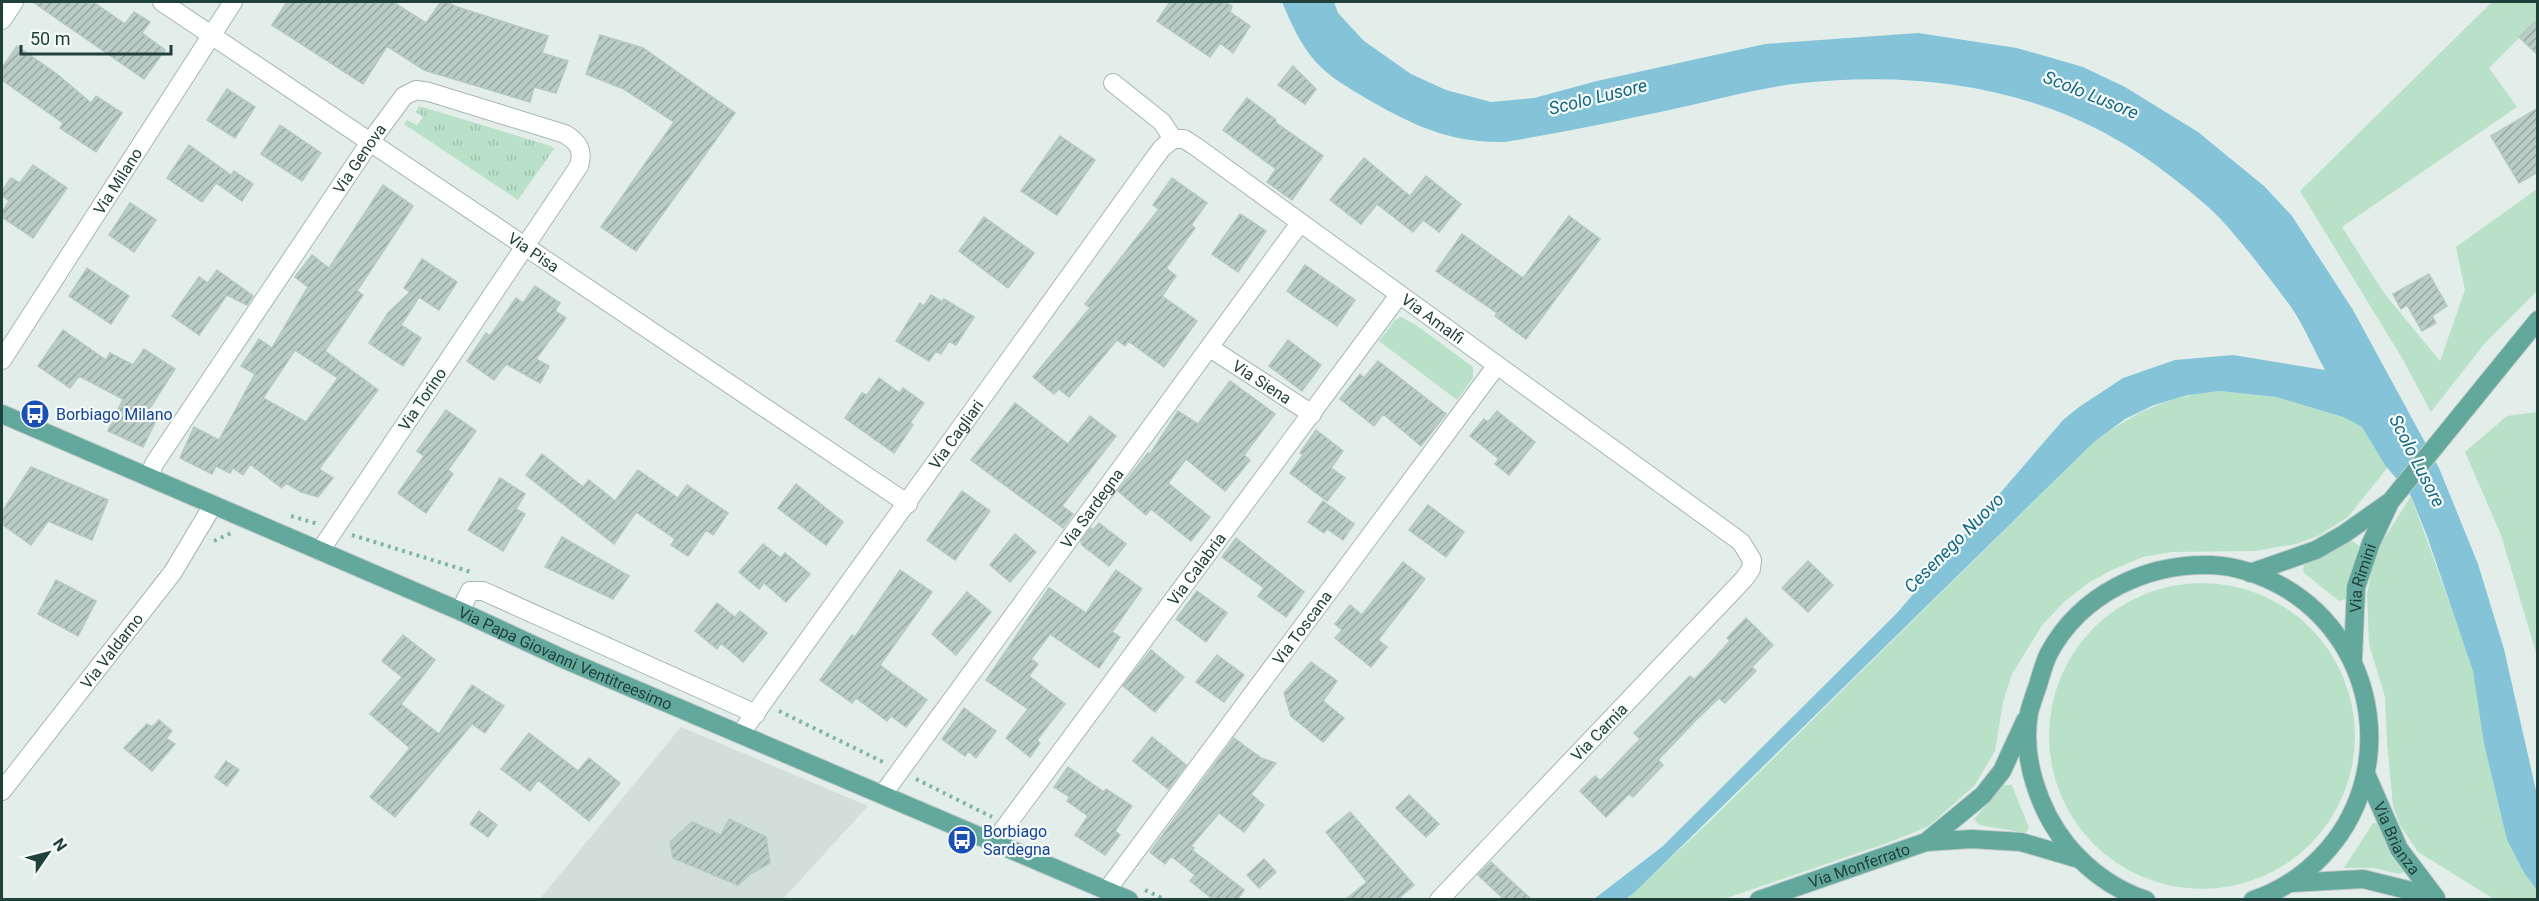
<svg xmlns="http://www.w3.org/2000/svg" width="2539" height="901" font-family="Roboto,sans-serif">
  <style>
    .built { fill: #d1ded9 }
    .grass { fill: #b9e1c8 }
    .park { fill: url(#park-tufts) }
    .water { fill: #85c4d8 }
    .building { fill: url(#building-hatch); stroke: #b4c8c2; stroke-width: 1.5; fill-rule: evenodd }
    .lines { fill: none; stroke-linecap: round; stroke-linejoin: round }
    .minor-casing { stroke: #a5b7b2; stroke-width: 20 }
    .major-casing { stroke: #c1cac8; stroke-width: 20 }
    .path { stroke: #80b5a9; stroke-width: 4; stroke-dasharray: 3 4.5; stroke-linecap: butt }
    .minor { stroke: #fff; stroke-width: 18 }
    .major { stroke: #63a89c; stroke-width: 18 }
    .labels { text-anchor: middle; stroke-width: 4.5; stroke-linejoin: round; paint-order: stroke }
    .street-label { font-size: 16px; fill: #20413b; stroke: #f4faf7 }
    .transit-label { font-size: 16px; fill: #164399; stroke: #f4faf7; text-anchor: start }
    .water-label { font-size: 18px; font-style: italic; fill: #146784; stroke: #f4faf7 }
  </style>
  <defs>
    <pattern id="park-tufts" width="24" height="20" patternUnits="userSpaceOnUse" patternTransform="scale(1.5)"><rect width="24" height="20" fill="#b9e1c8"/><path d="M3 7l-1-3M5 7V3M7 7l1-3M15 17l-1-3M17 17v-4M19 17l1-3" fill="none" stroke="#9fc2ad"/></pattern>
    <pattern id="building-hatch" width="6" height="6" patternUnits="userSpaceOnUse" patternTransform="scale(1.5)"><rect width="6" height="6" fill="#baccc6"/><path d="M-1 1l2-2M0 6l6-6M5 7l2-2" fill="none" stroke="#97a7a2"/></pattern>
  </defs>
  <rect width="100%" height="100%" fill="#e3eeea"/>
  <path class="built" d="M681,727l187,79 -85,93 -244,1z"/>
  <path class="grass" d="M2492,2h45v18l-48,48 28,39 -175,120 42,66 56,68 25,-71 -9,-43 81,-58v102l-52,52 -54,69 -29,-54 -102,-167z
    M1401,317l15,8 57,42v11l-16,22 -78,-59 16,-21z
    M2220,391l56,6 67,20 19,10 26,40 -40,50 -28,18 -24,9 -41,7 -83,1 -29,5 -31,13 -24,13 -24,19 -21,22 -31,50 -9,28 -8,49 -20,34 -46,41 -36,15 -169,58 -98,1 85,-80 383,-378c41,-30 75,-47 126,-51z
    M2537,412h1l-1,244 -36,-121 -36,-83 42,-36z
    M2411,496l63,175 10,73 23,96 17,33 13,17v9h-43l-76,-47 -18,-27 -7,-19 -6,-63 -2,-46 -16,-53 -2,-50 5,-26 10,-26z
    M2352,541l7,5 -13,53 -7,2 -36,-29 1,-7z
    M2049 736a153 153 0 1 1 306 0a153 153 0 1 1-306 0Z
    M2004,785h8l17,43 -3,5 -47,-8 -5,-6z
    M2373,823h4l14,33 13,16 -4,2 -27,-6h-29z"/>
  <path class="park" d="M419,106l132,40 3,3 -36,51 -114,-76 3,-4 10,5 6,-8 -7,-5z"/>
  <path class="water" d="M1282,2h52l4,11 26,28 47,33 35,16 45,12 43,-4 63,-17 168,-37 153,-11 99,15 66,19 42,20 73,45 66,54 28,30 61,94 86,158 39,96 26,85 33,146v95l-13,-17 -17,-33 -23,-96 -11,-73 -46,-135 -16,-40 -26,-31 -23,-38 -19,-10 -67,-20 -56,-6 -32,4 -34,10 -29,14 -31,23 -459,450 -9,7h-32l69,-53 234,-233 166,-193 16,-13 44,-29 52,-18 58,-5 92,15c-11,-20 -21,-44 -34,-63 -20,-27 -42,-56 -65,-82 -15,-17 -34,-32 -53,-47 -109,-88 -243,-110 -380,-94 -30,4 -59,11 -88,18 -66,15 -134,29 -200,40 -56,1 -90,-16 -138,-43 -18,-11 -38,-22 -52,-38 -15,-17 -24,-38 -33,-59z"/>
  <path class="building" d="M33,2h60l32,22 9,-12 16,10 -8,11 23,17 -21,29z
    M287,2h106l33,21 15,-21h5l11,5 91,29 -6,17 26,8 -12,32 -22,-6 -4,15 -106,-32 -37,-24 -24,38 -91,-59z
    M1170,2h54l8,4 -2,6 20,14 -17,27 -13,-10 -10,14 -53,-36z
    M2538,19v36l-19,-18z
    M600,35l43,13 92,65 -99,138 -35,-24 73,-105 -50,-33 -38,-15z
    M17,46l40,28 34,29 5,-7 26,17 -26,39 -36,-24 3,-5 -61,-43v-12z
    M1293,66l23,23 -11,15 -27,-19z
    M227,89l28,18 -20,31 -28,-18z
    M1247,98l29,22 -1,2 48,34 -31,44 -25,-18 9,-13 -53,-39z
    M2538,108v64l-19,11 -28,-47z
    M280,125l41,28 -19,28 -41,-27z
    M1060,136l35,24 -38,55 -36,-24z
    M189,145l42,30 3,-4 19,13 -11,17 -26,-18 -14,19 -35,-24z
    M1364,158l46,38 16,-20 35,28 -22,28 -16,-12 -10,12 -36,-28 -16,20 -31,-24z
    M33,165l34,23 -34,50 -31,-21v-5l7,-11 -7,-6v-4l9,-13 9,5z
    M1172,178l35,25 -16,22 4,3 -29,40 10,8 -14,20 35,25 -33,46 -36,-26 -3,5 -8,-6 -48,57 -10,-8 -5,5 -21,-17 57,-69 -5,-4 74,-95 -6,-4z
    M383,185l30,21 -56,85 6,4 -38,56 53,39 -59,79 14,9 -15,19 -17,-5 -15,-9 -4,5 -32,-24 -7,11 -10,-7 -3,5 -14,-7 -4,8 -32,-16 14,-31 25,13 36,-66 -14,-8 18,-27 13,9 36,-61 -13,-10 17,-22 17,13zM295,350l43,28 -32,44 -43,-24z
    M130,203l26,17 -22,32 -25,-17z
    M1240,214l26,17 -28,41 -26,-18z
    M1569,216l31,23 -74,100 -31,-23 2,-3 -61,-42 26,-37 61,44z
    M984,217l50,36 -26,35 -49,-37z
    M422,259l35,23 -18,28 -20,-13 -18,28 20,13 -18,28 -34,-23 19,-30 22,-21 -6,-4z
    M1305,265l50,35 -18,26 -50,-35z
    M87,268l42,28 -18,28 -42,-28z
    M217,270l36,26 -6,9 -20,-10 -28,40 -27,-19 27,-39 9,6z
    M2429,274l18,32 -15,10 4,7 -14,8 -15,-26 -6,4 -8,-15z
    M535,286l25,17 -5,8 11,7 -30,41 13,7 -9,17 -34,-19 -12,16 -27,-19 19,-28 4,3 26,-38 7,5z
    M931,295l11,7 2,-3 30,18 -18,28 -7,-4 -8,13 -5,-3 -7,10 -33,-20 24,-38 4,3z
    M63,330l43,30 4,-7 23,12 11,-16 31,20 -27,42 10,5 -15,31 -35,-16 15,-32 -44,-23 -9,12 -32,-22z
    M1288,340l33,25 -19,26 -33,-25z
    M1378,361l68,53 -25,32 -38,-32 -9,12 -34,-27 20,-25 4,4z
    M879,378l21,15 3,-5 21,15 -14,20 3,2 -19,28 -49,-35 17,-25 5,2z
    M1230,381l45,33 -31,41 6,5 -25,31 -39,-32 -18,24 42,34 -19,24 -40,-32 -5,6 -28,-24 30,-38 2,1 28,-43 20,13z
    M1015,403l53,41 22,-28 26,20 -54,70 11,8 -10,14 -92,-68z
    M446,410l30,21 -28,39 5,4 -27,39 -28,-20 26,-37 -7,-5z
    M1497,411l38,31 -26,33 -14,-11 4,-5 -29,-23 14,-17 4,3z
    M1316,430l27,21 -12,17 14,10 -18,23 -37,-28 13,-18 -3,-2z
    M542,454l41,33 6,-7 26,21 23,-31 40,28 9,-13 41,28 -15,22 -7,-5 -18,26 -17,-11 4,-6 -39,-27 -22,32 -88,-69z
    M31,467l77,33 -16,40 -44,-19 -17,24 -29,-21v-12z
    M500,478l25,16 -9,15 9,5 -22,37 -35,-21z
    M796,484l47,38 -17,23 -48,-37z
    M962,491l28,20 -35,49 -28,-20z
    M1323,501l31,23 -11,16 -16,-11 -3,4 -16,-11z
    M1428,505l36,27 -18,25 -37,-27z
    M1099,523l27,21 -17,22 -27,-21 -1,-4 10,-13 2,2z
    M1015,534l21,18 -26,30 -20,-17z
    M562,537l67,39 -16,23 -68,-32z
    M1236,538l68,54 -18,25 -28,-21 6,-8 -42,-31z
    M763,544l18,14 4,-5 25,21 -24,28 -22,-19 -5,6 -20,-17z
    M1808,561l25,24 -25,27 -26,-24z
    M1403,562l22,17 -47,61 9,7 -16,20 -36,-29 7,-8 -7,-6 15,-19 12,10z
    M900,570l32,22 -52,73 47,35 -21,27 -15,-11 -4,5 -31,-23 -4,5 -32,-23 32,-45 3,2z
    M1116,570l26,19 -30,43 8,5 -21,31 -49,-34 -19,25 7,5 -9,12 36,28 -28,36 3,3 -10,14 -24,-19 22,-29 -42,-29 63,-92 37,25z
    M56,580l40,21 -18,35 -40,-22z
    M1197,591l30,22 -21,29 -30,-23z
    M967,592l24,20 -35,43 -24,-21z
    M717,603l18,14 5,-6 27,22 -24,29 -22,-19 -4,6 -22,-18z
    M1746,618l27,27 -21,22 4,4 -31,32 -6,-5 -23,22 -38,40 5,5 -30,32 -4,-3 -23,23 -26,-26 15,-15 5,5 40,-42 -6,-6 56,-57 4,4 36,-39 -3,-3z
    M403,635l32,25 -34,44 38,30 33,-49 32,21 -19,27 -13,-9 -77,93 -25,-20 40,-49 -40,-34 32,-37 -20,-16z
    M1151,650l33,27 -29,35 -32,-26z
    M1217,655l27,20 -20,27 -28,-20z
    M1311,662l26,19 -14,20 21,17 -21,24 -32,-26 -7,-23z
    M964,708l32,23 -20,27 -8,-7 -3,5 -23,-17z
    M159,720l13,11 -6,7 9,6 -23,27 -28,-23 23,-24 5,3z
    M529,733l49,38 11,-13 31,25 -31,38 -51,-41 -8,11 -29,-22z
    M1152,737l34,28 -18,24 -35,-28z
    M1234,738l27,20 15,5 -25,31 13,11 -20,27 -25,-19 -28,33 3,2 -2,2 52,40 -7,10h-23l-24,-19 5,-6 -24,-19 -6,8 -15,-12z
    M226,761l13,9 -12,16 -12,-9z
    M1068,767l36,25 2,-3 26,17 -17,25 5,4 -15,20 -30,-20 13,-19 -21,-15 3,-4 -16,-10z
    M1409,795l30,29 -13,13 -30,-29z
    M479,811l18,14 -9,12 -18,-13z
    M1350,812l64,73 -17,15h-52l22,-18 -41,-50z
    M729,819l37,18 4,26 -20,11 -12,11 -65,-27 -3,-16 22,-20 29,13z
    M1264,859l12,13 -17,16 -12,-13z
    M1491,862l19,18 22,20h-27l-27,-25z"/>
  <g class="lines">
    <g class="minor-casing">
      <g id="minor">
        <path id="s1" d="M162,2l746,502"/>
        <path d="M2,20l12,-18"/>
        <path d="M1113,83l49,39 11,17"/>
        <path id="s2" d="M1173,139h11l11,7 546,396 11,18 -1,9 -7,10 -305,321"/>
        <path id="s3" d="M1210,348l102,66"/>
        <path id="s4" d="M2,360l231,-358"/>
        <path id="s5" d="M149,477l5,-13 216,-322 34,-46 12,-6 13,2 136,42c13,8 19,16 14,32l-259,385"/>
        <path d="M460,611l10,-20h13l273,123"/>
        <path id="s6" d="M741,733l407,-566 14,-19 11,-9"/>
        <path id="s7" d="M2,791l171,-219 40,-67"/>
        <path id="s8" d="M883,794l417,-571"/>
        <path id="s9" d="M994,842l405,-547"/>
        <path id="s10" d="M1107,890l390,-525"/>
      </g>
    </g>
    <g class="major-casing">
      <g id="major">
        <path id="s11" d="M2,414l458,197 106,49 563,240"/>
        <path d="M2250,573l66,-23 28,-16 44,-31"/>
        <path id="s12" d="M2353,658l3,-71 15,-44 19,-41 148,-182"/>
        <path id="s13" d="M2367,776l32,73 37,49"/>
        <path d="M1926,842l57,-47 19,-24 23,-50"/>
        <path d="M2290,883l73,-4 69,17"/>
        <path id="s14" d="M1759,900l167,-58 45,-3 50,3 58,17"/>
        <path d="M2146,900c-31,-10 -58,-30 -79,-55 -28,-35 -46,-87 -38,-132 2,-9 6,-19 9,-28 3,-10 6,-22 11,-32 32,-59 97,-90 162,-88 26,1 53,11 74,23 95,56 113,189 37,268 -18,19 -43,36 -69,44"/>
      </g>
    </g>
    <path class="path" d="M291,516l27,8
      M352,535l119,37
      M214,541l17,-8
      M779,711l106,52
      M916,779l76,38
      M1145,890l21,10"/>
    <use href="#minor" class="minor"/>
    <use href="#major" class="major"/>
  </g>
  <defs>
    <g id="bus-disc" transform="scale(1.5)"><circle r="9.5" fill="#1a4fb4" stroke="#f4faf7"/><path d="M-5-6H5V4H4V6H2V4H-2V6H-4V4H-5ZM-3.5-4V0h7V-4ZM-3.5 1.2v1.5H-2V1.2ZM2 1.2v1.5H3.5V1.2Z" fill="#fff"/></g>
  </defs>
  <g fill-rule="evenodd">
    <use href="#bus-disc" x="35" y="414"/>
    <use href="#bus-disc" x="962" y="840"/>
  </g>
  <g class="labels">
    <g class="street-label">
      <text dy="6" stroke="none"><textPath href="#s5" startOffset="382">Via Genova</textPath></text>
      <text dy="6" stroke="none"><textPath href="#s4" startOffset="213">Via Milano</textPath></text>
      <text dy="6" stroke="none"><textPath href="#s1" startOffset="448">Via Pisa</textPath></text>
      <text dy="6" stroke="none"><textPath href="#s2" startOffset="318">Via Amalfi</textPath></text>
      <text dy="6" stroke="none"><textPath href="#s3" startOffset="62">Via Siena</textPath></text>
      <text transform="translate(422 399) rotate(-56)" y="6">Via Torino</text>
      <text dy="6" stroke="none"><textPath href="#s6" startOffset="368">Via Cagliari</textPath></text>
      <text dy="6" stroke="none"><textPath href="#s8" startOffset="354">Via Sardegna</textPath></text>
      <text dy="6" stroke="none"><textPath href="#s9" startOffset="340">Via Calabria</textPath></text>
      <text dy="6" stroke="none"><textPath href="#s12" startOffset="81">Via Rimini</textPath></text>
      <text dy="6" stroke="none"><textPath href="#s10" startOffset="327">Via Toscana</textPath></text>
      <text dy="6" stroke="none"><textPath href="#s7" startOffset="178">Via Valdarno</textPath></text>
      <text dy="6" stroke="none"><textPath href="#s11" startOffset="614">Via Papa Giovanni Ventitreesimo</textPath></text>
      <text transform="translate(1599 732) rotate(-46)" y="6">Via Carnia</text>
      <text dy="6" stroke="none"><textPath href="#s13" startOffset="69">Via Brianza</textPath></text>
      <text dy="6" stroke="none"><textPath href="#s14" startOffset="106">Via Monferrato</textPath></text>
    </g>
    <g class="transit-label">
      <text x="56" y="420">Borbiago Milano</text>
      <text x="983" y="837">Borbiago<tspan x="983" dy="18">Sardegna</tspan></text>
    </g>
    <g class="water-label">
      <text transform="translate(2091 95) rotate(22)" y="6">Scolo Lusore</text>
      <text transform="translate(1598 97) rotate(-14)" y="6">Scolo Lusore</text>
      <text transform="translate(2417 461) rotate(63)" y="6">Scolo Lusore</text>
      <text transform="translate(1954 543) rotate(-45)" y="6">Cesenego Nuovo</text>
    </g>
  </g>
  <rect width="2539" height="901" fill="none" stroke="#20413b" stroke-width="6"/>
  <g transform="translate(48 853) rotate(55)" stroke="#f4faf7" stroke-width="4.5" paint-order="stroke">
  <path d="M0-4.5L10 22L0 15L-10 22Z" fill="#20413b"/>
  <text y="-9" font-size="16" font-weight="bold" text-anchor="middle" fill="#20413b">N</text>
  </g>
  <path d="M21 45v9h150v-9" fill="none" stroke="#20413b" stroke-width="3"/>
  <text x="30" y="45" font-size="18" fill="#20413b" stroke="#f4faf7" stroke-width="4.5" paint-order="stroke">50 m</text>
</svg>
